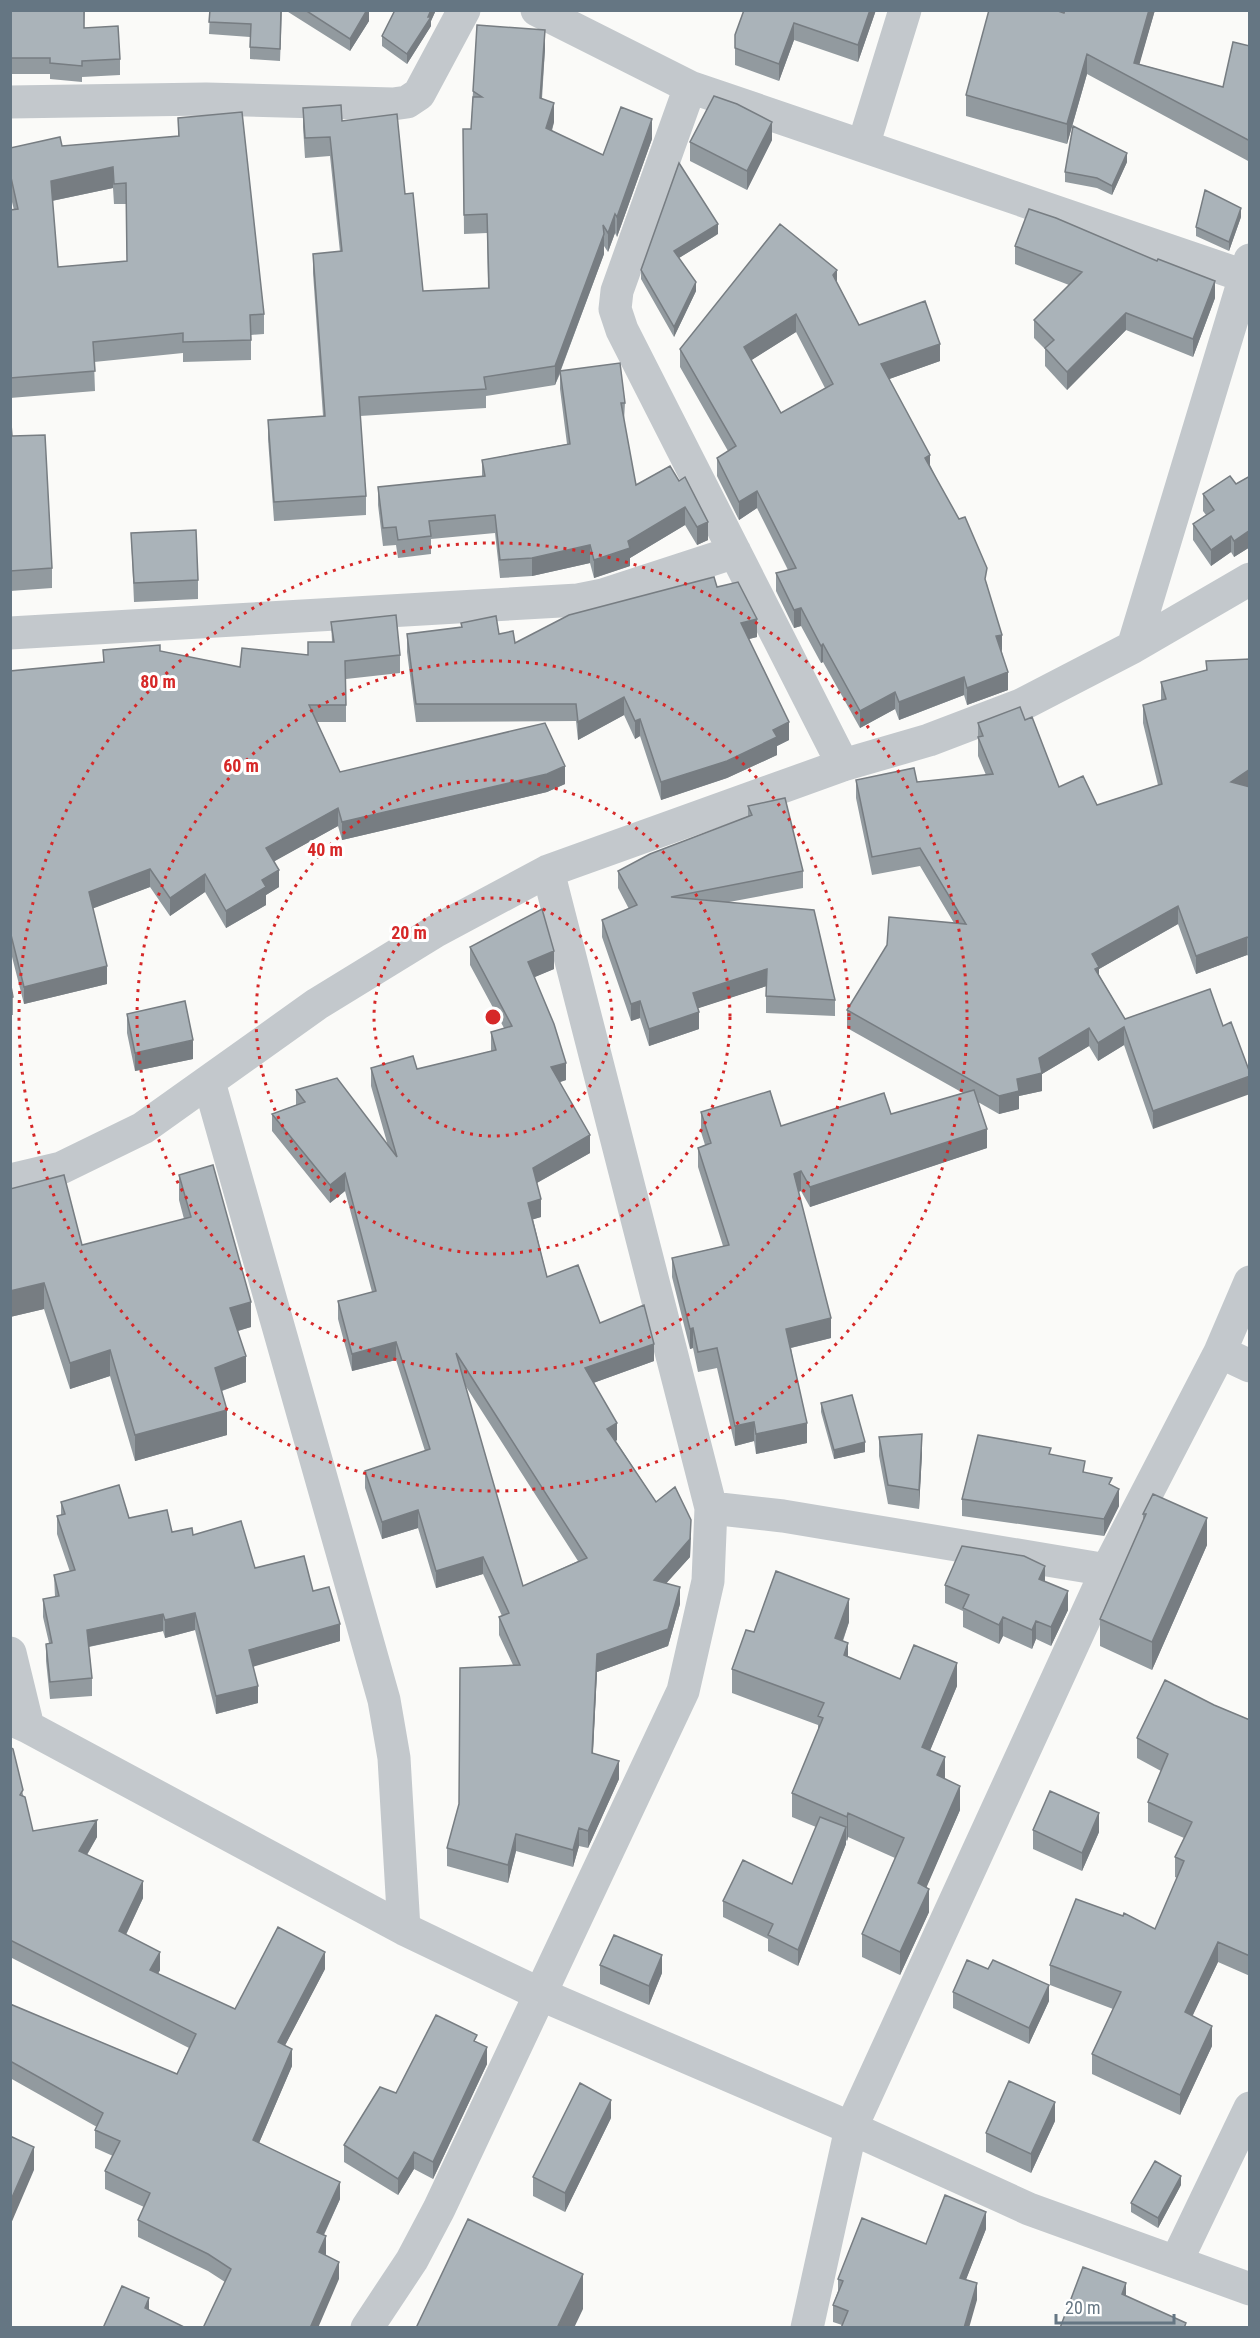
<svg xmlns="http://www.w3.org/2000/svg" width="1260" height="2338" font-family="'Roboto Condensed',sans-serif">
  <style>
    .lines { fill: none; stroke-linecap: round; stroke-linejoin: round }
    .street { stroke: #c3c8cc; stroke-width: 33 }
    .wall { fill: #929a9f; fill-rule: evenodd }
    .shaded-wall { fill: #777d82 }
    .building { fill: #aab3b9; stroke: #777d82; stroke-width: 1.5; fill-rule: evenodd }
    .ring { fill: none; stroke: #d62828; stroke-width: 3; stroke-dasharray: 3 6 }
    .centre { fill: #d62828; stroke: #fff; stroke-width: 3 }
    .ring-label { font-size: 18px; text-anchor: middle; font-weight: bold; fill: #d62828; stroke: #fff; stroke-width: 6; stroke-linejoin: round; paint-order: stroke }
  </style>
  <rect width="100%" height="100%" fill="#fafaf8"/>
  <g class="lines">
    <path class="street" d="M537,10l153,77 554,189
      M690,87l-73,204 -2,18 7,21 221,435
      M10,102l196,-3 187,5 14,-2 12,-8 45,-84
      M863,146l42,-136
      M10,633l568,-33 25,-5 132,-43
      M1133,647l117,-387
      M209,1082l175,618 10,58 10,171
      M10,1180l51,-12 82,-40 174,-124 119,-73 112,-60 295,-106 86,-25 92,-35 112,-58 117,-68
      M1220,1352l30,14
      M711,1508l72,8 324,54
      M10,1653l18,74
      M10,1719l18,8 376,202 138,66 309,133 178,81 221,80
      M1176,2262l74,-154
      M367,2328l45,-68 27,-51 244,-518 25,-110 3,-73 -163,-637
      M807,2328l44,-200 256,-558 113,-218 30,-70"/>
  </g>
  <path class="wall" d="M10,10h75l-1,18 36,31v16l-38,2v5l-32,-3v-5h-40z
    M210,10h72l-2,51 -30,-2v-22l-41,-3z
    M285,10h84v11l-19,30z
    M395,10h41l-5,11v5l-24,38 -25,-18v-10z
    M744,10h132l-18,52 -64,-22 -15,41 -44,-16v-30z
    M1065,10h90l-16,54 84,23 27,-41v116l-163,-88 -20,70 -101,-28v-21l98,-82z
    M545,49l-3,50 12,23 -2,9 51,24 49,-16 -35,98 -2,-4 -7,19 -4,-6v8l-43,116 64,33 -1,18 12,64 34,-19 38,74 -11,5 -12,-20 -55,33v8l-36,12 -4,-15 -58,13 -32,2 -5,-45 -64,6v15l-33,4 -2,-13 -13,1 -5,-41v-18l104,-10v-17l85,-16 -7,-55v-15l-5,11 -69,11v12l-126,8 6,80v19l-92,6 -6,-82v-19l55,-4 -10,-143v-19l27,-2 -10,-96 -25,2 -2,-31v-19l39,13 63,73 18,97 65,-3 -1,-55 -23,1 -1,-105h8l2,-38z
    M178,118l86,196v20l-13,1v25l-68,2v-9l-89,9 1,29 -85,7v-188h4l-4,-16v-46l52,-2 116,-10zM113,188l1,16h12l1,57 -69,6 -6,-66z
    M772,140l-25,50 -57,-29v-19z
    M1127,162l-15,33 -15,-7 -32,-6v-10z
    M1241,217l-12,34 -33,-15v-9z
    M718,234l-39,24 17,33 -22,46 -33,-58v-9z
    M1015,246l200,52 -22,59 -67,-27 -59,60 -22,-24v-17l-11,-11v-18l35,-35 -54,-21z
    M837,283l22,42 81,36 -51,18 98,205 15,68 6,38 -41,15 -3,-10 -65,25 -4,-11 -35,19 -37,-66 -2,1 -20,-37 -7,2 -18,-37v-18l12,-3 -31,-62 -18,12 -22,-44v-18l11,-7 -48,-84v-18zM796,332l29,56 -44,25 -30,-53z
    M10,412l2,24 40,132v20l-42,3z
    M1250,476v71l-16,10 -3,-5 -20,14 -18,-26v-16l13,-9 -3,-4v-17l33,-10z
    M131,533l67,47v19l-64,3z
    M717,587l40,50 -8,2 40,101 -12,6v9l-50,23 -66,22 -21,-64 -5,3 -11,-24 -46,25 -2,-19 -160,1 -9,-70v-18l54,-7v-4l38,11 16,9z
    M331,622l69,33v18l-54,6v43h-29l23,50 225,12 -18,8 -205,48 -4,-14 -64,35 5,26 -13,8v10l-40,23 -21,-36 -35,24 -20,-29 -57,21 14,76 -83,20 -14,-55v-278l93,-9v-12l57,1 80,16 68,-12 24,-13z
    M1206,661l44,126v170l-3,-2 -51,19 -18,-50 -79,45v6l26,44 85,-30 -57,140 -29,-84 -26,16 -9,-15 -47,28v17l-23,5v13l-20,5 -21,-12 9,46 -177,59 -9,-16 -3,1 33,146 -40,10 16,95 -51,11 -2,-13 -19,5 -18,-78 -19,4 -5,-24 -3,1 -18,-72v-19l51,-12 -25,-79v-19l7,-3 -4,-13v-20l80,14 110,-12 72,-21 -116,-65v-18l107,-87 -34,-57 -48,9 -16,-77v-18l61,2 69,-7 -8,-19v-33l47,-3 34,67 38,18 61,-20 -15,-62v-18l18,-5v-18l45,-12z
    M748,806l55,65v17l-74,14 106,98v16l-69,-3v-27l-68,22 1,21 -50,17 -9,-28 -9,3 -29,-84v-17l27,-11 -11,-21v-17l130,-55z
    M470,947l84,22 -20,8 32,103 -6,2 30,71 -53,30 4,34 -8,2 14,58 53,46 54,38 -61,22 24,57 -1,1 40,61 35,36 -1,19 -24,26 14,21 -12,42 -71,26 -4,81 26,26 -31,69 -9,-2 -6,21 -57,-16 -8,32 -61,-17v-18l66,-183 -14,-30v-18l3,-1 -19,-42 -47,14 -18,-60 -36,11 -17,-51v-17l60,-20 -29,-91 -44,11 -14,-52v-18l34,-9 -27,-101 -15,12 -58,-72v-17l24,-9v-15l92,56 -17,-60v-18l46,1 74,-18v-19l13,-4 -34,-63zM465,1385l113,176 -55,25z
    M10,981l3,16v18h-3z
    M127,1014l66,45 -58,12 -8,-38z
    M179,1175l72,152 -13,4 8,51 -24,9 5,44 -92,26 -25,-85 -40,13 -26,-80 -34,8 72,-72 102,-26 -5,-19z
    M821,1403l44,49 -31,7 -13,-47z
    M879,1437l43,16 -3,56 -31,-5 -9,-48z
    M1051,1454l34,19 27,13 7,20 -15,30 -142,-20v-17z
    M1153,1494l54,51 -55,125 -52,-24v-27l43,-98v-7z
    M61,1502l68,16 43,14 21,3 62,33 58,23 27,50 -87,25 5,37 -42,11 -21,-84 -30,8 -2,-7 -74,16 3,31v18l-42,3 -4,-38v-17l3,-1 -6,-26v-18l12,-2 -1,-22 16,-3 -13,-38v-18l4,-1z
    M1045,1581l23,29 -17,36 -15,-7 -4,10 -29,-13 -4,8 -36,-17v-16l-18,-8v-18z
    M849,1622l-6,19 5,16 52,22 57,7 -27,64 30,60 -34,77 3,25 -29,63 -38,-18v-23l33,-76 -47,-21 -1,4 -1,-1v4l-48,122 -30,-15v-12l-45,-22v-16l69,-17 24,-57 -24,-10v-24l26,-62v-6l-86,-32v-24l22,-37z
    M1214,1705l36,15v256l-32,-14 -26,54 20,30 -32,69 -88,-41v-20l21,-45 -63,-24v-20l105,-36 22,-51 -2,-1v-20l9,-19 -36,-16v-20l13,-31 -24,-13v-20z
    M10,1747l23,84 64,6 -10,18 56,43 -17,37 34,35 -2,4 77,35 90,-40 -40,76 7,21 -33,77 81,56 -16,36 2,19v1l13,24 -114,3 -17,-11 -70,-34v-17l6,-13 -39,-18v-18l8,-15 -18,-8v-18l2,-3 -87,-49v-74l167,70 12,-26 -179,-91z
    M1033,1830l66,2 -17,39 -49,-22z
    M600,1965l62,8 -13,32 -49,-21z
    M953,1992l96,9 -20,43 -76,-36z
    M477,2043l10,21 -54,115 -19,-10 -16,26 -54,-33v-17l52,-52z
    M611,2118l-46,94 -32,-16v-19z
    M1055,2121l-24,52 -45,-21v-19z
    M1181,2185l-23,43 -27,-16v-9z
    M986,2229l-20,50 11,21 -135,25 -9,-3v-17l5,-14v-12l88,-35z"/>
  <path class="shaded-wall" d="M367,10h2v11l-19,30v-12z
    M431,10h5l-5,11v5l-24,38v-10z
    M870,10h6l-18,52v-17z
    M1149,10h6l-20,70 -1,-17z
    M794,23v17l-15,41v-17z
    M545,30v19l-5,69v-20z
    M1087,54v20l-20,70v-20z
    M554,103v19l-8,26v-20z
    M652,119v20l-35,98v-20z
    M772,122v18l-25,50v-19z
    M1127,153v9l-15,33v-9z
    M113,167v21l-62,13v-20z
    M1241,208v9l-12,34v-9z
    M615,214v19l-7,19v-19z
    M718,224v10l-44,27v-10z
    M604,234v20l-49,131v-19z
    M837,270v17l-4,-12z
    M1215,281v17l-22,59v-18z
    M696,282v9l-22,46v-10z
    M1126,313v17l-59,60v-18z
    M796,314v18l-52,33v-18z
    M940,344v17l-59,21v-18z
    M930,455v18l-5,-15z
    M757,491v17l-18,12v-18z
    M685,507v18l-55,33v8l-36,12v-18l34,-19z
    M708,522v18l-11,5v-18z
    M1250,530v17l-16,10v-16z
    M1231,536v16l-20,14v-16z
    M590,545v18l-58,13v-18z
    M801,608v18l-7,2v-18z
    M757,619v18l-16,4v-18z
    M1002,635v17l-6,-16z
    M823,644v18l-2,1v-17z
    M1008,672v18l-41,15v-17z
    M964,677v18l-65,25v-18z
    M895,692v17l-35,19v-17z
    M624,697v18l-46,25v-18z
    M640,719v17l-5,3v-18z
    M789,722v18l-12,6v9l-50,23 -66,22v-18z
    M565,766v18l-18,8 -205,48v-18z
    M1250,769v18l-19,-5z
    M338,808v18l-72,40v-18z
    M150,869v18l-61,23v-18z
    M279,870v17l-13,8v10l-40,23v-17l36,-31z
    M205,874v18l-35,24v-18z
    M1178,906v18l-79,45v16l-7,-31z
    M1247,937v18l-51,19v-18z
    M554,951v18l-26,11v-18z
    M107,966v18l-83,20v-17z
    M767,969v17l-74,24v-17z
    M640,1001v17l-9,3v-17z
    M699,1012v17l-50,17v-17z
    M1124,1027v18l-26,16v-18z
    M1089,1028v18l-47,28v17l-23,5v13l-20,5v-18l40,-38z
    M193,1040v19l-58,12v-18z
    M566,1063v17l-15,5v-18z
    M1250,1076v18l-97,35v-18z
    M987,1129v19l-177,59v-20z
    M590,1135v18l-57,32v-17z
    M801,1171v20l-7,2v-19z
    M345,1173v18l-15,12v-18z
    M541,1199v18l-13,4v-18z
    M44,1283v26l-34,8v-26z
    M251,1302v25l-21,6v-25z
    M831,1318v20l-45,11v-20z
    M693,1328v20l-3,1v-20z
    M396,1342v18l-44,11v-17z
    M654,1344v17l-69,25v-18z
    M110,1350v26l-40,13v-26z
    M246,1356v26l-31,11v-25z
    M227,1410v25l-92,26v-26z
    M754,1422v19l-19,5v-20z
    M617,1423v17l-10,6v-17z
    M807,1423v20l-51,11v-20z
    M922,1434v19l-3,56v-19z
    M865,1442v10l-31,7v-9z
    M1119,1489v17l-15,30v-17z
    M418,1510v18l-36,11v-17z
    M1207,1518v27l-55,125v-28z
    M691,1520l-1,37 -36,40v-17z
    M483,1557v17l-47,14v-17z
    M1045,1566v19l-6,-6z
    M680,1587v17l-12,42 -71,26 -5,98v-17l5,-99z
    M1068,1591v19l-17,36v-19z
    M849,1599v23l-14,40v-24z
    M195,1613v17l-30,8v-18z
    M163,1614v17l-76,16v-17z
    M1003,1617v19l-4,8v-19z
    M1036,1621v18l-4,10v-19z
    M340,1624v17l-91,27v-18z
    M848,1643v23l-4,-11z
    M957,1663v23l-35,84v-23z
    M258,1686v17l-42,11v-18z
    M945,1757v24l-8,-6z
    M619,1761v18l-31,69v-17z
    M960,1786v24l-42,97v-24z
    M848,1813v24l-1,4v-24z
    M1099,1813v19l-17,39v-18z
    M97,1820v17l-18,31v-17z
    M846,1827v17l-48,122v-16z
    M579,1828v18l-6,21v-17z
    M516,1834v17l-8,32v-18z
    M143,1881v17l-24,51v-18z
    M929,1889v23l-29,63v-23z
    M1218,1942v20l-33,70v-20z
    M160,1952v18l-10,18v-18z
    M325,1952v17l-47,90v-17z
    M662,1955v18l-13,32v-19z
    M1049,1985v16l-20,43v-16z
    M1212,2026v20l-32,69v-20z
    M487,2047v17l-54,115v-17z
    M292,2049v17l-39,91v-17z
    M611,2100v18l-46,94v-19z
    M1055,2102v19l-24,52v-19z
    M34,2147v23l-24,56v-24z
    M414,2152v17l-16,26v-16z
    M1181,2176v9l-23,43v-10z
    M340,2182v17l-23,50v-17z
    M986,2212v17l-26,66v-17z
    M326,2236v18l-7,15v-17z
    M339,2262v17l-21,49h-8z
    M583,2274v35l-9,19h-17z
    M977,2283v17l-8,28h-5z
    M1126,2283v18l-4,-7z
    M149,2298v18l-4,-8z"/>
  <path class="building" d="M10,10h74v18l34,-2 2,33 -38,2v5l-32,-3v-5h-40z
    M210,10h71l-1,39 -30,-2 1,-23 -42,-2z
    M305,10h62l-17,29z
    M395,10h36l-3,7h3l-24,37 -25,-18z
    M744,10h126l-12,35 -64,-22 -15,41 -44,-16v-13z
    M989,10h66l9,3 1,-3h84l-15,53 89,24 10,-45 17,4v95l-163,-87 -20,70 -101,-29z
    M477,25l68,5 -5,68 14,5 -8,25 57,27 18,-48 31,12 -35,98 -2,-3 -7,19 -5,-8 1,9 -49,132 -71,11 2,12 -127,8 7,99 -92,6 -6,-82 57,-4 -12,-162 29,-3 -12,-114 -25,1 -2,-30 38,-3 1,16 55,-7 8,80 8,-1 10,98 66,-3 -2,-74 -23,1 -1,-86h8l2,-32h9l-9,-6z
    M714,96l23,8 35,18 -25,49 -57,-29z
    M242,112l22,202 -14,1 1,25 -68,2v-9l-90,9 2,29 -85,7v-168l8,-1 -8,-36v-25l50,-11 2,9 117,-10 -1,-18zM113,167l1,17 12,-1 1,78 -69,6 -7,-86z
    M1073,126l54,27 -15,33 -15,-8 -32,-6z
    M679,163l39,61 -44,27 22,31 -22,45 -33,-57z
    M1205,190l36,18 -12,34 -33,-15z
    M1029,209l27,9 101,43 1,-2 57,22 -22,58 -67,-26 -59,59 -22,-24 9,-8 -20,-20 48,-48 -67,-26z
    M780,224l57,46 -4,5 26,50 66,-24 15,43 -59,20 49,91 -5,3 34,61 6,-2 22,51 -2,11 17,56 -6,1 12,36 -41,16 -3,-11 -65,25 -4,-10 -35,19 -37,-67 -2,2 -20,-38 -7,2 -18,-37 20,-5 -39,-77 -18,11 -22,-44 19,-12 -56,-97zM796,314l37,70 -52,29 -37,-66z
    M620,363l5,40h-4l15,82 34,-19 9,15 6,-4 23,45 -11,5 -12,-20 -57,34 2,7 -36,12 -4,-15 -58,13 -32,2 -5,-45 -66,6 2,15 -33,4 -2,-13 -13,1 -5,-41 107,-11 -3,-16 88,-16 -10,-73z
    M10,412l2,24 33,-1 7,133 -42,3z
    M1230,476l6,8 14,-8v54l-16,11 -3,-5 -20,14 -18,-26 21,-14 -11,-16z
    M196,530l2,50 -64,3 -3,-50z
    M714,577l3,10 21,-5 19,37 -16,4 48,99 -16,8 4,7 -50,24 -66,21 -21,-63 -5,2 -11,-24 -46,25 -2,-18h-160l-9,-70 55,-7 -1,-4 35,-7 3,18 14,-3 2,12 54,-28z
    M396,615l4,40 -55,6 1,44h-37l31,67 205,-49 20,43 -18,8 -205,48 -4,-14 -72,40 13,22 -17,10 4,7 -40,24 -21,-37 -35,24 -20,-29 -61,23 18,74 -83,21 -14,-56v-260l94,-9 -1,-12 57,-5v6l80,16 2,-19 66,7v-13h26l-3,-20z
    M1250,659v110l-19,13 19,5v152l-3,-2 -51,19 -18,-50 -86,48 7,13 -4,2 30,50 85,-30 13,37 8,-4 19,51v3l-97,35 -29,-84 -26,16 -9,-15 -50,30 3,15 -25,6 2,12 -20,5 -152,-86 40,-65 2,-28 77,7 -46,-76 -48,9 -16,-77 58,-12 3,14 76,-8 -15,-37 5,-1 -5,-13 42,-16 5,13 7,-3 27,70 24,-11 14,29 65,-21 -19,-79 23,-6 -5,-17 46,-12 -1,-9z
    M785,798l18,73 -132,26 143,13 21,90 -69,-4 1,-27 -74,24 6,19 -50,17 -9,-28 -9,3 -29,-84 35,-15 -19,-34 32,-17 102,-39 -4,-9z
    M542,909l12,42 -26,11 26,62 12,39 -15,4 39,68 -57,33 8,31 -13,4 19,74 31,-12 22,58 44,-18 10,39 -69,24 32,55 -10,6 49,73 19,-15 16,33 -1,19 -36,41 26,7 -12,42 -71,25 -5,99 27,8 -31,70 -9,-3 -6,22 -57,-16 -8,31 -61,-17 12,-44 1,-136 60,-3 -21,-48 10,-4 -26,-56 -47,14 -18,-61 -36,12 -17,-51 65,-22 -34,-107 -44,12 -14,-53 38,-10 -31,-118 -15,12 -58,-71 33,-12 -9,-12 41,-12 60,79 -26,-89 42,-12 4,13 79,-19 -5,-18 21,-6 -42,-79zM456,1353l131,205 -64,28z
    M10,981l3,16 -3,1z
    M185,1001l8,39 -58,13 -8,-39z
    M974,1090l13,39 -177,58 -9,-16 -7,3 37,144 -45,11 21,94 -51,11 -2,-12 -19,4 -18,-78 -19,4 -5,-24 -3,1 -18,-71 57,-13 -31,-97 13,-5 -10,-31 69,-21 11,35 103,-33 7,21z
    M213,1165l38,137 -21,6 16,48 -31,12 12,42 -92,25 -25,-85 -40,13 -26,-80 -34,8v-102l54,-14 18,70 109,-28 -12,-42z
    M852,1395l13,47 -31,8 -13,-47z
    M922,1434l-3,56 -31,-5 -9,-48z
    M978,1435l73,13 -2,6 36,7 -2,11 29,6 -3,6 10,5 -15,30 -142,-20z
    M119,1485l10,33 38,-8 5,22 20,-4 1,7 48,-14 14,47 49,-12 9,35 16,-4 11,37 -91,26 9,36 -42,10 -21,-83 -30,7 -2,-6 -76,16 5,48 -42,4 -4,-38 6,-1 -9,-44 16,-3 -5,-21 21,-5 -18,-54 8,-2 -4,-12z
    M1153,1494l54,24 -55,124 -52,-23 46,-105h-3z
    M962,1546l62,10 21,10 -6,13 29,12 -17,36 -15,-6 -4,9 -29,-13 -4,8 -36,-17 6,-13 -24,-10z
    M776,1571l73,28 -14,39 13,5 -4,12 56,24 14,-34 43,18 -35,84 23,10 -8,18 23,11 -42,97 11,6 -29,63 -38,-18 42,-96 -56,-25 -1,4 -55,-24 31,-75 -5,-2 6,-13 -92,-34 14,-39 8,2z
    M1165,1680l49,25 36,15v236l-32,-14 -33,70 27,14 -32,69 -88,-41 29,-62 -71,-27 26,-66 47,17 1,-3 31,16 29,-68 -9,-4 17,-35 -44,-20 20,-48 -31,-16z
    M10,1747l3,2 10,41 -3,5 5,2 8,34 64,-11 -18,31 64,30 -24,50 41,21 -10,18 85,39 43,-82 47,25 -47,90 14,7 -39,91 87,42 -23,50 9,4 -7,16 20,10 -29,66h-107l28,-59 -23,-15 -70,-34 12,-27 -45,-22 15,-30 -25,-11 8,-17 -93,-52v-57l167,70 19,-40 -186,-94z
    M1050,1791l49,22 -17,40 -49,-23z
    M820,1817l26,10 -48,123 -30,-15 5,-11 -50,-23 20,-41 49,24z
    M614,1935l48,20 -13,31 -49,-21z
    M967,1960l21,9 5,-9 56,25 -20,43 -76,-36z
    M436,2015l41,20 -3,6 13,6 -54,115 -19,-10 -16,27 -54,-34 36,-58 16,6z
    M1009,2081l46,21 -24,52 -45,-21z
    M580,2083l31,17 -46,93 -32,-16z
    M10,2136l24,11 -24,55z
    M1155,2161l26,15 -23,42 -27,-15z
    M945,2195l41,17 -26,66 17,5 -13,45h-123l7,-17 -15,-6 10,-24 -5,-2 24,-61 64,26z
    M468,2219l115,55 -26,54h-141z
    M1083,2267l43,16 -4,11 64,29 -2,5h-124z
    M122,2286l27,12 -4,10 41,20h-83z"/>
  <g class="ring">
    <circle cx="493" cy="1017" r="119"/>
    <circle cx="493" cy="1017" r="237"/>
    <circle cx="493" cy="1017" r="356"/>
    <circle cx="493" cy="1017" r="474"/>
  </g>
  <circle cx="493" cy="1017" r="9" class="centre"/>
  <g class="ring-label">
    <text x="158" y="688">80 m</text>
    <text x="241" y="772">60 m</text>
    <text x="325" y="856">40 m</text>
    <text x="409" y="939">20 m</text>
  </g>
  <rect width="1260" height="2338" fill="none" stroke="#657683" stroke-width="24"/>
  <path d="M1056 2314v9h118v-9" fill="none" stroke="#657683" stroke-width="3"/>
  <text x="1065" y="2314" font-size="18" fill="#657683" stroke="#ffffff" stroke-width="4.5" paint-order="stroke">20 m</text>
</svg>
